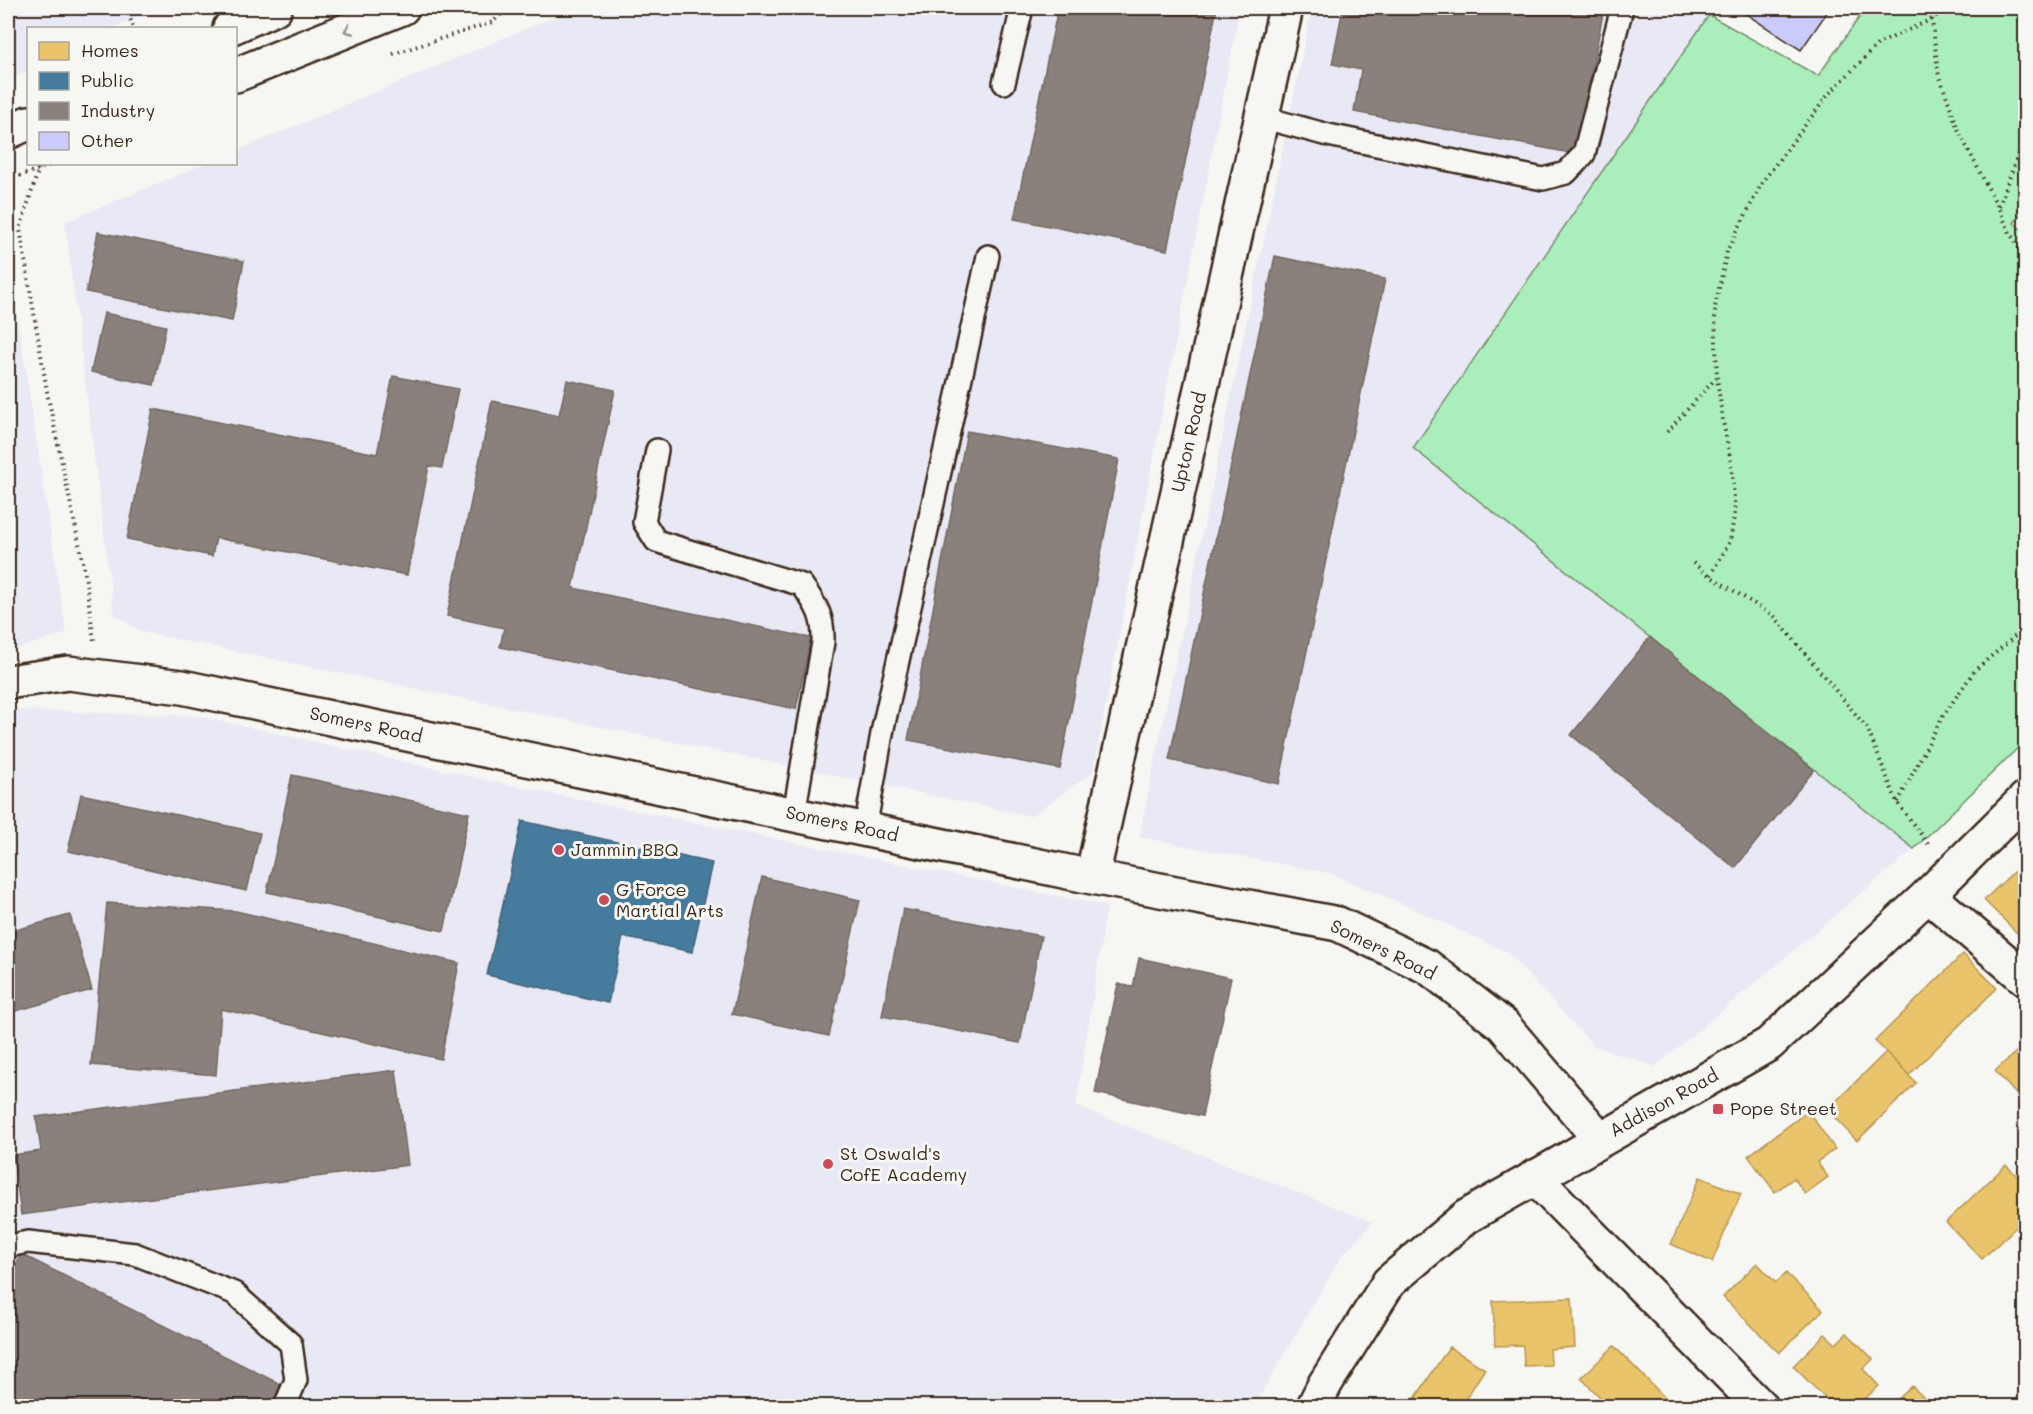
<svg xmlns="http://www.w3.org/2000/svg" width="2033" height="1414" font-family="Mali,sans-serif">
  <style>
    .built { fill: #e9e9f5 }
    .green { fill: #aaefbb; stroke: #728c6c; stroke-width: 1.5 }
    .homes { fill: #e9c46a; stroke: #b59653; stroke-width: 1.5 }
    .public { fill: #457b9d; stroke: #426377; stroke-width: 1.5 }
    .industry { fill: #8a817c; stroke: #726760; stroke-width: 1.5 }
    .building { fill: #cbcafc; stroke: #3b2a1e; stroke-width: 1.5 }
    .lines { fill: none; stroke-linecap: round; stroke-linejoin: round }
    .lane-casing { stroke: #3b2a1e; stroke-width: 26 }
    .street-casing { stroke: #3b2a1e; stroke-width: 38 }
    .secondary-casing { stroke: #3b2a1e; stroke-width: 38 }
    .highway-casing { stroke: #3b2a1e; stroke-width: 38 }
    .path { stroke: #3b2a1e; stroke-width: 4; stroke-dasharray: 1.5 4.5; stroke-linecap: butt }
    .lane { stroke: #f6f6f2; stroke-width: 21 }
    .street { stroke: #f6f6f2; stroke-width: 33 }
    .secondary { stroke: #f6f6f2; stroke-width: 33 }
    .highway { stroke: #f6f6f2; stroke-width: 33 }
    .oneway { stroke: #989088 }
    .poi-dot { fill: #d1495b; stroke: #f6f6f2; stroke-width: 2 }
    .labels { text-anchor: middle; stroke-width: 6; stroke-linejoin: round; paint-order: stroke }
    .street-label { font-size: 18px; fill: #3b2a1e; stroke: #f6f6f2 }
    .poi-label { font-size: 18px; fill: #3b2a1e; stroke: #f6f6f2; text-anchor: start }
  </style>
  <rect width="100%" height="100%" fill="#f6f6f2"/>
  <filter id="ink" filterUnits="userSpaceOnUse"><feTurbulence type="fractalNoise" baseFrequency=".0167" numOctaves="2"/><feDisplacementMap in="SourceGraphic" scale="12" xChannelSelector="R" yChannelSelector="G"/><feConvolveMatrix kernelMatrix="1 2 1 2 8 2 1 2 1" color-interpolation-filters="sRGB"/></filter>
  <g filter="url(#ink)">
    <path class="built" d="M8,8h147l-42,20h-85v42l-20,10z
      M575,8h665l-147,764 -62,44 -889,-184 -28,-18 -49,-392 140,-58h31v-13z
      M1312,8h402l-301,440 501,401 -259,218 -61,-21 -87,-94 -111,-51 -68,-28 -189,-36z
      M8,255l58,378 -58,19z
      M20,710l177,6 331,73 579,117 -31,200 297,116 -33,36 -86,148h-1246v-691z"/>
    <path class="green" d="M1866,8h151l8,7v194l-11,14 12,10 -1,508 -111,108 -501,-401 296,-433 109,61z"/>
    <path class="homes" d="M2026,860v82l-42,-42z
      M1963,954l34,34 -88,87 -34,-34z
      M2026,1043v62l-31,-34z
      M1886,1052l30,31 -59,58 -30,-31z
      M1808,1111l27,38 -18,13 11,15 -23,17 -11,-16 -19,14 -27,-36z
      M2006,1165l20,20v33l-44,41 -36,-37z
      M1700,1177l41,17 -29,68 -41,-18z
      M1757,1263l19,20 10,-10 37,37 -44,43 -56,-56z
      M1572,1298l3,49 -25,2 1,16 -27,1 -1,-21 -28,1 -2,-45z
      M1847,1333l26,26 -10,10 16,17 -22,20h-24l-40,-40 32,-32 11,10z
      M1614,1346l53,54 -6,6h-52l-28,-28z
      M1449,1347l36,22 -24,37h-51z
      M1912,1386l20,20h-41z"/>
    <path class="public" d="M522,821l190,42 -20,89 -69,-15 -15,66 -121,-28z"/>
    <path class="industry" d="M1058,8h159l-50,242 -153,-31z
      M1343,8h261l-28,146 -222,-42 7,-42 -29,-6z
      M98,232l146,29 -12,60 -146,-29z
      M1275,256l110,23 -106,505 -110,-24z
      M104,313l62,13 -12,59 -63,-13z
      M393,376l65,13 -16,79 -13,-2 -22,109 -191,-37 -4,18 -85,-17 26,-130 224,45z
      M567,380l48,10 -42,198 238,50 -15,71 -296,-62 4,-19 -57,-12 45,-215 67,14z
      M967,431l152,28 -59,310 -152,-29z
      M1650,637l164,133 -79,98 -164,-133z
      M292,775l177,38 -25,118 -177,-39z
      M81,794l179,39 -13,58 -179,-40z
      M762,877l98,23 -31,136 -97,-22z
      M107,903l129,8 223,52 -18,96 -220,-50 -5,66 -125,-10z
      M903,909l138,27 -21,107 -138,-27z
      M70,915l22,75 -84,23v-81z
      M1139,958l92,20 -29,138 -107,-23 23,-109 15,3z
      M396,1070l12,95 -387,50 -8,-60 28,-4 -5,-34z
      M21,1254l269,135 -9,17h-273v-125z"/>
    <path class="building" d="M1737,8h93l-29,42z"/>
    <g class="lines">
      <g class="lane-casing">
        <path id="lane" d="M1004,83l18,-75
          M1261,117l67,18 215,44 23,-6 18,-19 38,-146
          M657,450l-13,72 12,19 146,44c15,21 22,32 21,57l-29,172
          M865,829l18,-101 105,-472
          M8,1246l20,-4 107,12 99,39 57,51 5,36 -11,26"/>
      </g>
      <g class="street-casing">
        <path id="street" d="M8,682l60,-9 114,14 910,190 246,47 90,43 75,58 97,114
          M1092,877l194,-869
          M1928,895l98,84
          M1534,1177l226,229"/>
      </g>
      <g class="secondary-casing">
        <path id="secondary" d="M1314,1406l11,-22 64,-102 77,-65 303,-173 159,-149 98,-97"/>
      </g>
      <g class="highway-casing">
        <path id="highway" d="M230,28l45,-20
          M236,75l166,-67
          M8,132l20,-9"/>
      </g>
      <path class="path" d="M130,8l-1,8 5,12
        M1932,19l6,53 21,60 39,75 12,26 16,26
        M393,54l100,-32 14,-14
        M39,168l-19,61 28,168 36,170 10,74
        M8,180l45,-16
        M1999,206l27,-73
        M1667,432l49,-54
        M1693,563l17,13
        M1898,802l43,-83 34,-49 51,-43
        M1928,844l-31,-42 -30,-74 -93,-112 -64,-40 20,-35 5,-31 -4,-48 -8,-41 -6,-43 -2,-71 12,-56 36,-70 65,-86 50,-51 54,-25 14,-11"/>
      <use href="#lane" class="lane"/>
      <use href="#street" class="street"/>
      <use href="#secondary" class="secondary"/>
      <use href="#highway" class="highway"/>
    </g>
    <defs><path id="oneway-chevron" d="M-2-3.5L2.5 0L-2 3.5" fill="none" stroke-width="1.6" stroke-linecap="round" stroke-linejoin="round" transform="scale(1.5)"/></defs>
    <use class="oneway" href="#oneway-chevron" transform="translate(348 30) rotate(158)"/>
  </g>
  <g class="poi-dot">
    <circle cx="559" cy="850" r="6"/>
    <circle cx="604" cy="900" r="6"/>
    <rect x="1712" y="1103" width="12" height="12" rx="3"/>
    <circle cx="828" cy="1164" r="6"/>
  </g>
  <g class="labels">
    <g class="street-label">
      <text transform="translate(1189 442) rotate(-77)" y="6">Upton Road</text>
      <text transform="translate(366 725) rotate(12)" y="6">Somers Road</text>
      <text transform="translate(842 824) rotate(12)" y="6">Somers Road</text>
      <text transform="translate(1383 950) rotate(26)" y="6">Somers Road</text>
      <text transform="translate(1664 1103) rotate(-29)" y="6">Addison Road</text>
    </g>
    <g class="poi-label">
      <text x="571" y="856">Jammin BBQ</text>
      <text x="616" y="896">G Force<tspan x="616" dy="21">Martial Arts</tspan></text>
      <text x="1730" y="1115">Pope Street</text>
      <text x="840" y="1160">St Oswald's<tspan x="840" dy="21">CofE Academy</tspan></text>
    </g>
  </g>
  <rect width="2033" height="1414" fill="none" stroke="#f6f6f2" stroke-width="30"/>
  <rect x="15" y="15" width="2003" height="1384" fill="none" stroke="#3b2a1e" stroke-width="2" filter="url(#ink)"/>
  <rect x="27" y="27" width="210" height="138" fill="#f6f6f2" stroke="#aba49d" stroke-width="1.5"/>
  <rect x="39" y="42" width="30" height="18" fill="#e9c46a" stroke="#aba49d" stroke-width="1.5"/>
  <text x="81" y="57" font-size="18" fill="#3b2a1e">Homes</text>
  <rect x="39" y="72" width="30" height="18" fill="#457b9d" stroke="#aba49d" stroke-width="1.5"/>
  <text x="81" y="87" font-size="18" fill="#3b2a1e">Public</text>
  <rect x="39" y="102" width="30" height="18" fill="#8a817c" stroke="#aba49d" stroke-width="1.5"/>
  <text x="81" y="117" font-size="18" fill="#3b2a1e">Industry</text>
  <rect x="39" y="132" width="30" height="18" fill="#cbcafc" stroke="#aba49d" stroke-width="1.5"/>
  <text x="81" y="147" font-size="18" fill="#3b2a1e">Other</text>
</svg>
